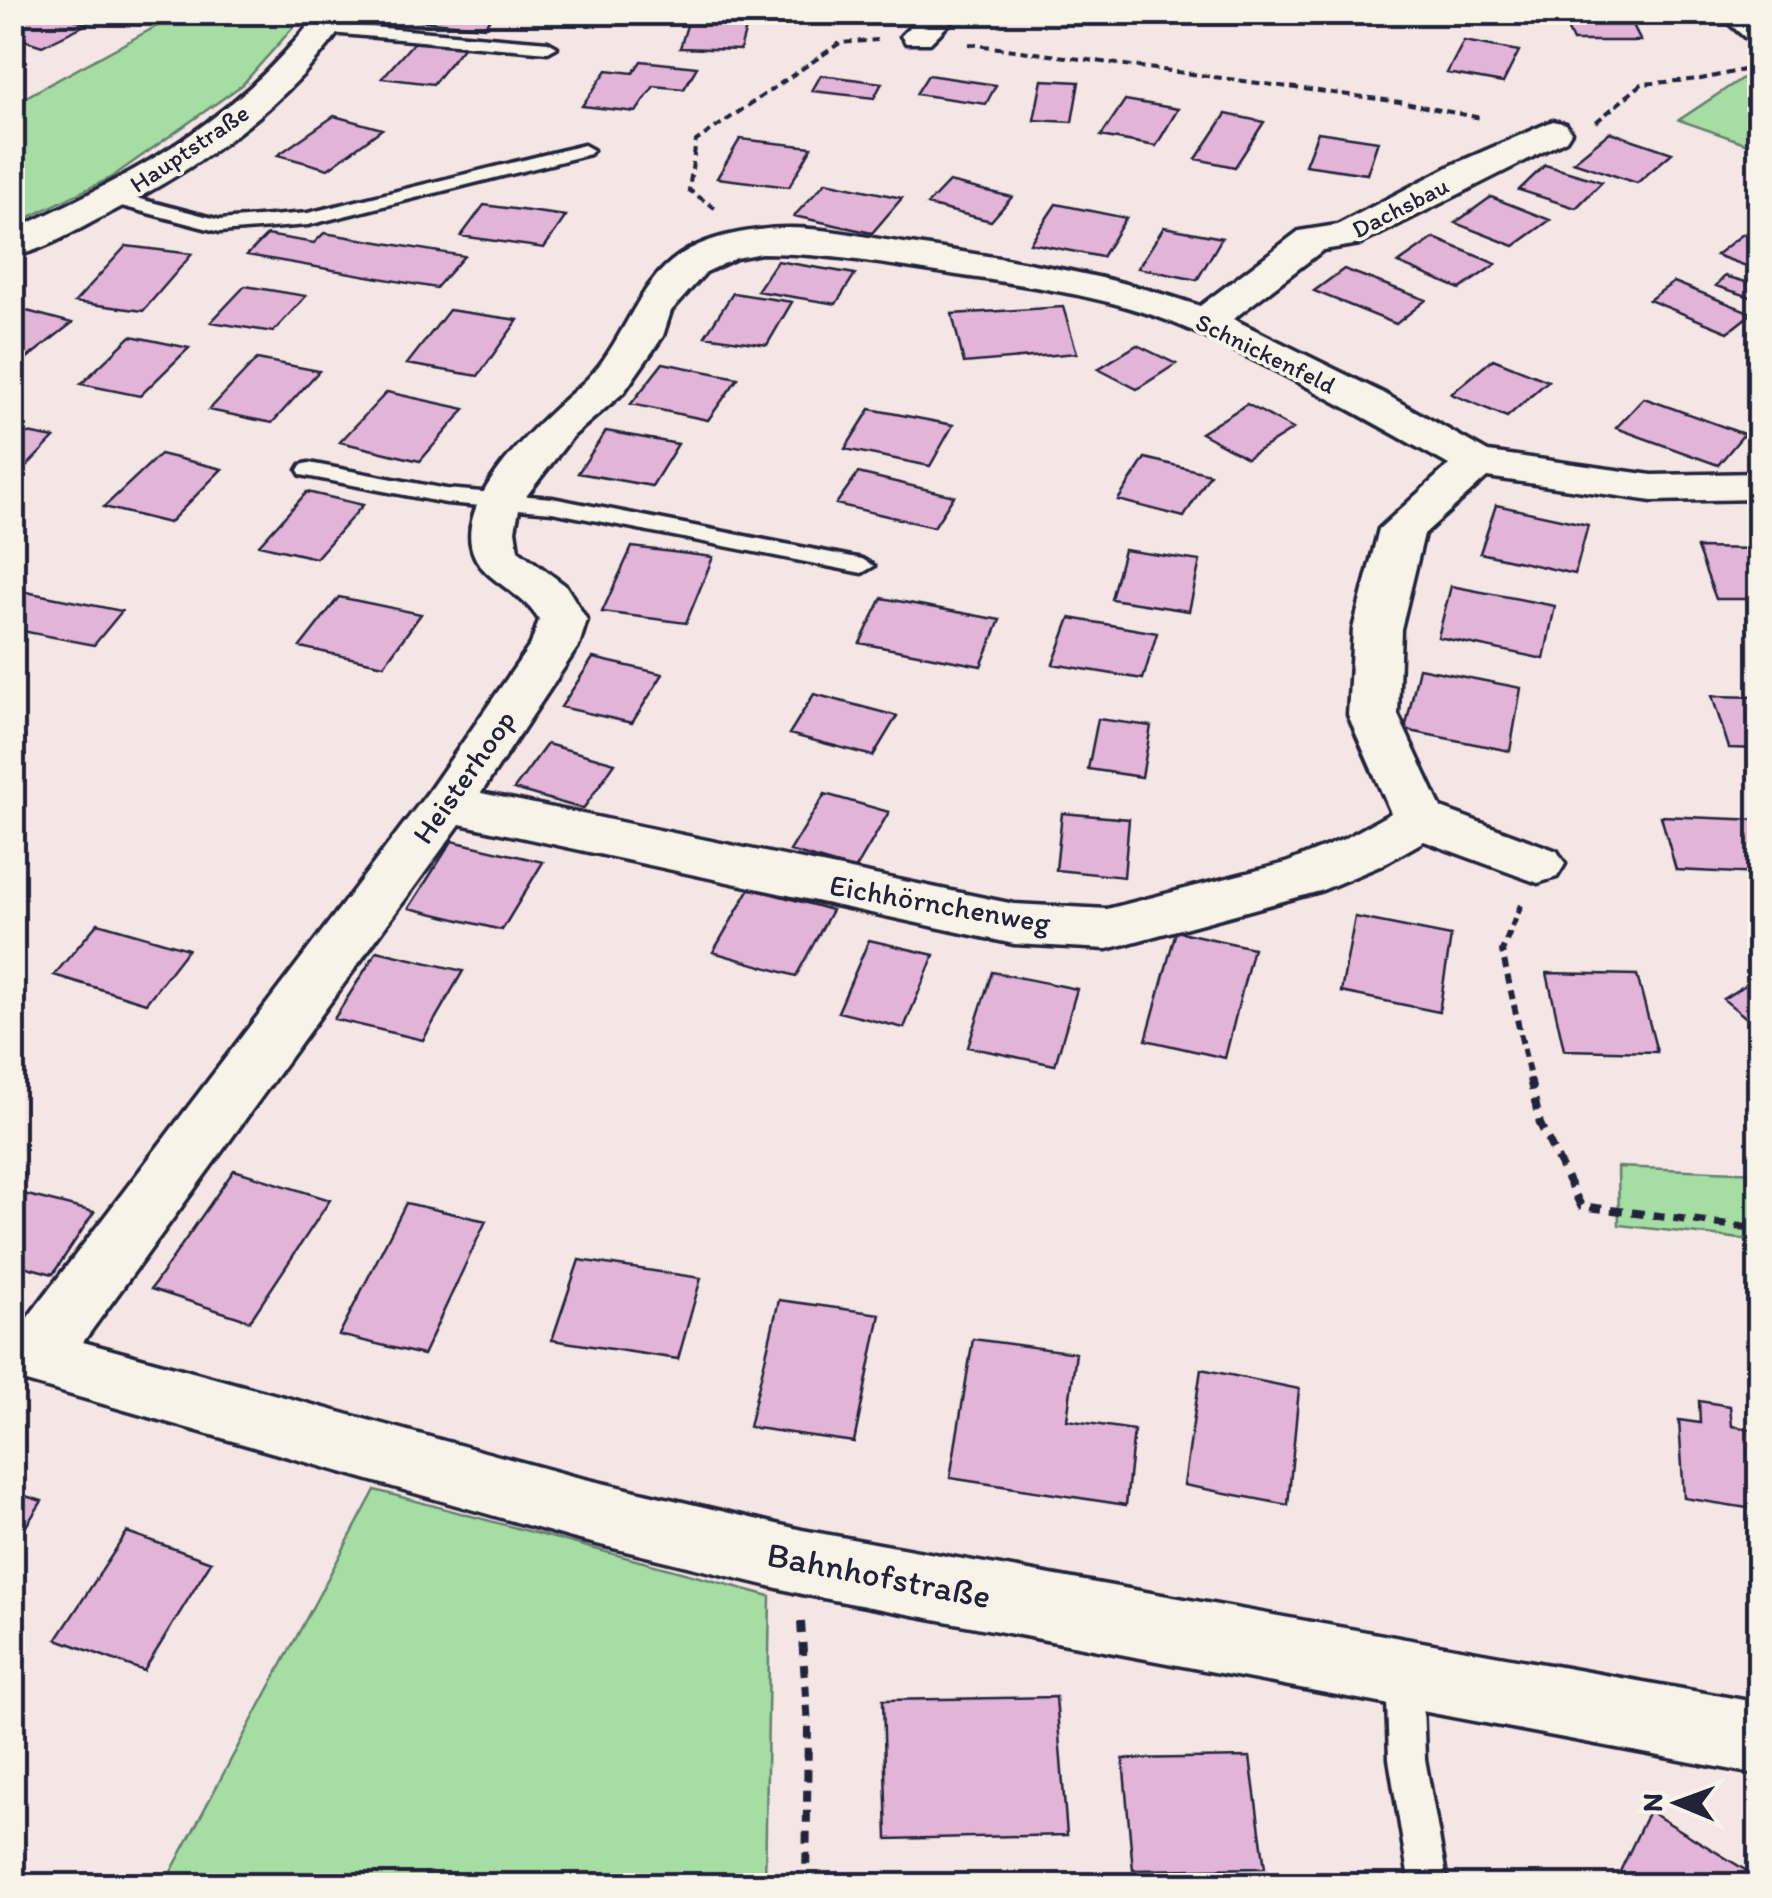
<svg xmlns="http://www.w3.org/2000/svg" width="1772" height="1898" font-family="Itim,sans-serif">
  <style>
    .green { fill: #a5dda2; stroke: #64806e; stroke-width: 2.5 }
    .building { fill: #e2b4d8; stroke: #22223b; stroke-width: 2.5 }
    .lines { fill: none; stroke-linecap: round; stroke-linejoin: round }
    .lane-casing { stroke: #22223b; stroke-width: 7 }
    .street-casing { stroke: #22223b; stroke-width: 7 }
    .secondary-casing { stroke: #22223b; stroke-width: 7 }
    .path-far2 { stroke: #22223b; stroke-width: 4; stroke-dasharray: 8 5; stroke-linecap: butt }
    .path-far1 { stroke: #22223b; stroke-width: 6; stroke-dasharray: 9 6; stroke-linecap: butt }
    .path { stroke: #22223b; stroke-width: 8; stroke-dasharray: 12 9; stroke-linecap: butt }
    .lane { fill: #f7f3e8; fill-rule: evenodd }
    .street { fill: #f7f3e8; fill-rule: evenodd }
    .secondary { fill: #f7f3e8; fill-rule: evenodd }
    .labels { text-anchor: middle; stroke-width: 8; stroke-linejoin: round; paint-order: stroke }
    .far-street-label { font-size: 25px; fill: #22223b; stroke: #f7f3e8 }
    .street-label { font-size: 30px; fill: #22223b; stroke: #f7f3e8 }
    .near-street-label { font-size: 35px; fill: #22223b; stroke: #f7f3e8 }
  </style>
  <rect width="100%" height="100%" fill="#f3e6e5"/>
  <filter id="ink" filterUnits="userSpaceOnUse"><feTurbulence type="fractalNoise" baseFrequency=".01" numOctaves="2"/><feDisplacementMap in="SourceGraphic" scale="20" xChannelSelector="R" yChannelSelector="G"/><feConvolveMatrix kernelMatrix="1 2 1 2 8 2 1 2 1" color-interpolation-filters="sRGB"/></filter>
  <g filter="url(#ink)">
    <path class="green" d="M183,12l123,1 -64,72 -130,92 -99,48v-121z
      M1759,67v81l-80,-28z
      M1618,1167l141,6v68l-140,-16z
      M375,1490l395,106 -5,289h-601z"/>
    <path class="building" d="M40,12h14l33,12 -45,22 -30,-10v-10z
      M417,12h78l-11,15 -73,-7z
      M1034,12h68l-8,13 -61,-10z
      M689,19l59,2 -8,29 -60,-2z
      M1630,19l11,22h-68l-10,-21z
      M415,41l49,5 -31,38 -51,-6z
      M1464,41l55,10 -16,32 -56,-10z
      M641,61l56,6 -13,22 -30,-3 -18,26 -54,-6 25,-36 26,3z
      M821,75l61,8 -8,15 -62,-7z
      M928,75l68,10 -10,19 -70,-10z
      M1042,80l37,2 -7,40 -38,-2z
      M1125,100l53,9 -22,37 -55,-10z
      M1226,114l38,8 -29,45 -39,-8z
      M334,116l48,13 -54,40 -50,-14z
      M1318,132l60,9 -11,33 -62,-9z
      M1610,132l62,21 -35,30 -64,-21z
      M740,139l72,8 -23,40 -72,-9z
      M1545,165l57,17 -26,26 -57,-18z
      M826,182l76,16 -30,35 -78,-17z
      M949,182l63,15 -21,24 -64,-16z
      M1491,197l59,23 -36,26 -59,-23z
      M1056,204l70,14 -24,39 -72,-14z
      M484,205l82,11 -22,32 -83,-12z
      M1164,227l58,11 -25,42 -59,-12z
      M324,233l140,23 -28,32 -189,-33 20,-20 47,8z
      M1743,234l17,6v31l-44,-16z
      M1434,238l62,26 -36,25 -62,-26z
      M126,246l66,8 -49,57 -68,-9z
      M777,261l78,13 -19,30 -79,-13z
      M1344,269l82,31 -30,24 -82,-33z
      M1725,276l35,10v14l-44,-14z
      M1674,282l78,31 -24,19 -79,-32z
      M245,286l61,10 -33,36 -62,-10z
      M733,293l59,9 -25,43 -62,-9z
      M12,307l60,16 -60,47z
      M1063,307l14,46 -113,10 -12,-49z
      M449,310l69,10 -40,56 -71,-12z
      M131,336l58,12 -49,48 -59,-12z
      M1137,345l39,19 -39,25 -39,-20z
      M257,359l62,12 -47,52 -63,-13z
      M1493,359l55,22 -41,36 -56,-23z
      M663,363l75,15 -30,42 -77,-16z
      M387,392l78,17 -45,52 -80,-19z
      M1644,398l100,36 -26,31 -102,-37z
      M1247,404l46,25 -46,29 -46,-25z
      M870,409l83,16 -23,41 -85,-17z
      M12,430l42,8 -32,33 -10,-2z
      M606,431l72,13 -26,42 -74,-13z
      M160,454l62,15 -53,54 -65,-16z
      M1145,458l65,16 -26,43 -66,-17z
      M858,473l96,23 -20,31 -98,-23z
      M307,492l56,13 -47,53 -57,-13z
      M1496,505l92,20 -13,49 -95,-21z
      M632,547l81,10 -27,66 -84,-11z
      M1697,548l63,1v50h-44z
      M1124,550l76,11 -11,50 -78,-12z
      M1451,586l104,20 -11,53 -106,-22z
      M21,591l101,20 -28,34 -82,-16v-29z
      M339,597l82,17 -37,51 -84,-18z
      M882,598l118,22 -19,46 -121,-23z
      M1070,618l87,15 -14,46 -90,-15z
      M593,658l70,16 -31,49 -71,-16z
      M1419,668l102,20 -11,63 -105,-21z
      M814,694l83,22 -24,40 -84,-22z
      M1712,696l48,1v52l-31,-1z
      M1098,719l53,7 -9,51 -54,-8z
      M547,744l68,19 -32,46 -69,-20z
      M825,794l64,18 -34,58 -65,-19z
      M1062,813l67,6 -5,58 -68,-7z
      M1661,816l99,4v54l-84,-4z
      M452,841l91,21 -41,68 -93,-22z
      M750,888l82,22 -36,66 -83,-24z
      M1355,917l96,19 -12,76 -98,-20z
      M98,923l90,26 -42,54 -92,-28z
      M1176,931l77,17 -28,110 -79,-18z
      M869,940l65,15 -30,73 -66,-16z
      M377,951l86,20 -40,69 -89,-21z
      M992,972l85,17 -22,76 -87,-18z
      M1547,973l90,2 20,77 -93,-2z
      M1760,976v53l-37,-30z
      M234,1170l96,30 -80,121 -99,-32z
      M12,1191l82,21 -41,62 -41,-11z
      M406,1203l80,18 -63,134 -84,-20z
      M579,1260l122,18 -23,81 -126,-19z
      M779,1300l101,14 -26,128 -105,-15z
      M973,1339l103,14 -9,67 67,10 -8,75 -176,-27z
      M1201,1369l98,20 -11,116 -104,-20z
      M1699,1401l31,5 2,20 28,5v79l-76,-12 -5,-78 21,3z
      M12,1492l30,9 -30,47z
      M127,1532l84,30 -67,109 -87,-32z
      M1056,1697l11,138 -180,4 -4,-139z
      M1250,1757l15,111 -132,2 -10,-111z
      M1649,1811l111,68v7h-147z"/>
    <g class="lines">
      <g class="lane-casing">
        <path id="lane" d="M325,23l223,19 9,5 -9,5 -229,-20 -2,-4z
          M584,145l9,5 -3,4 -282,71 -88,7 -114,-30 -2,-4 9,-6 107,28 88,-7z
          M309,463l137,26 106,9 310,61 12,7 -12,7 -310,-61 -106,-9 -145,-28 -3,-5 3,-5z
          M1404,1656l13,5 5,12 3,86 23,127h-38l-21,-127 -3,-86 5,-12z"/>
      </g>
      <g class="street-casing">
        <path id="street" d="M925,12h36l-31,31h-24l-5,-7z
          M1716,12h38l6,5v26l-12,-3z
          M1553,121l13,3 5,8 -5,8 -206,104 -37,6 -90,69 152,75 103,58 164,23 108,-2v26l-108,2 -165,-24 -63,57 -23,95 -3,86 43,93 116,43 8,13 -8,13 -19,6 -114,-42 -42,24 -62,26 -213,58 -93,-5 -554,-120 -377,518 489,134 230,54 958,173v72l-958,-181 -230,-56 -560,-160v-55l10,2 407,-534 102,-147 8,-24c-15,-27 -52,-38 -64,-63 -27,-55 67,-138 105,-171 44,-38 53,-100 100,-131 22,-15 53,-22 79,-25 50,-7 102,7 151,14 99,15 195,29 290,62l99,-75 38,-6 115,-60zM761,253c66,0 130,12 196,22 80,12 161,22 236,56 88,39 172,87 256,134l-70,64 -26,100 -5,86 43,98 -47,26 -58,24 -179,46 -93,-5 -533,-111 98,-148 8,-25 -21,-34 -48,-36 -3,-20 5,-26 52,-67 52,-45 39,-56 8,-25 35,-39 30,-14z"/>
      </g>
      <g class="secondary-casing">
        <path id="secondary" d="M319,12h34c-64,94 -149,153 -249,204 -29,15 -60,34 -92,41v-26c124,-58 222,-108 307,-219z"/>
      </g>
      <path class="path-far2" d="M969,44l431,58 81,16
        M1596,122l46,-38 59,-5 42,-9
        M715,208l-26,-18 7,-49 144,-98 37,-3"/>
      <path class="path-far1" d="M1521,905l-19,46 29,131"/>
      <path class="path" d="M1530,1079l10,45 41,82 179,23
        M801,1622l7,104 -2,160"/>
      <use href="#lane" class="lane"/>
      <use href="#street" class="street"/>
      <use href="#secondary" class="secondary"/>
    </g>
  </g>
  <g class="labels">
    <g class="far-street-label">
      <text transform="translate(189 148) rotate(-34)" y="9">Hauptstraße</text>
      <text transform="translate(1400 207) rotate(-27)" y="9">Dachsbau</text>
      <text transform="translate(1266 353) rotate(26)" y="9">Schnickenfeld</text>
    </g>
    <g class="street-label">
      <text transform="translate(464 777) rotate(-55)" y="10">Heisterhoop</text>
      <text transform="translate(940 904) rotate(10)" y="10">Eichhörnchenweg</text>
    </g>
    <g class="near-street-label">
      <text transform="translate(879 1575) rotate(11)" y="12">Bahnhofstraße</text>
    </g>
  </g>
  <rect width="1772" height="1898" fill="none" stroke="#f7f3e8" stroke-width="50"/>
  <rect x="25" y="25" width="1722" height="1848" fill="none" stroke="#22223b" stroke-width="4" filter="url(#ink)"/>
  <g transform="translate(1677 1803) rotate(271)" stroke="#f7f3e8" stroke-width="8" paint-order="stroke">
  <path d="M0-8L18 38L0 25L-18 38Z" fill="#22223b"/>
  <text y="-15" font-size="28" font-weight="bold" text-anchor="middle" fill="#22223b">N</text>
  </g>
</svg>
